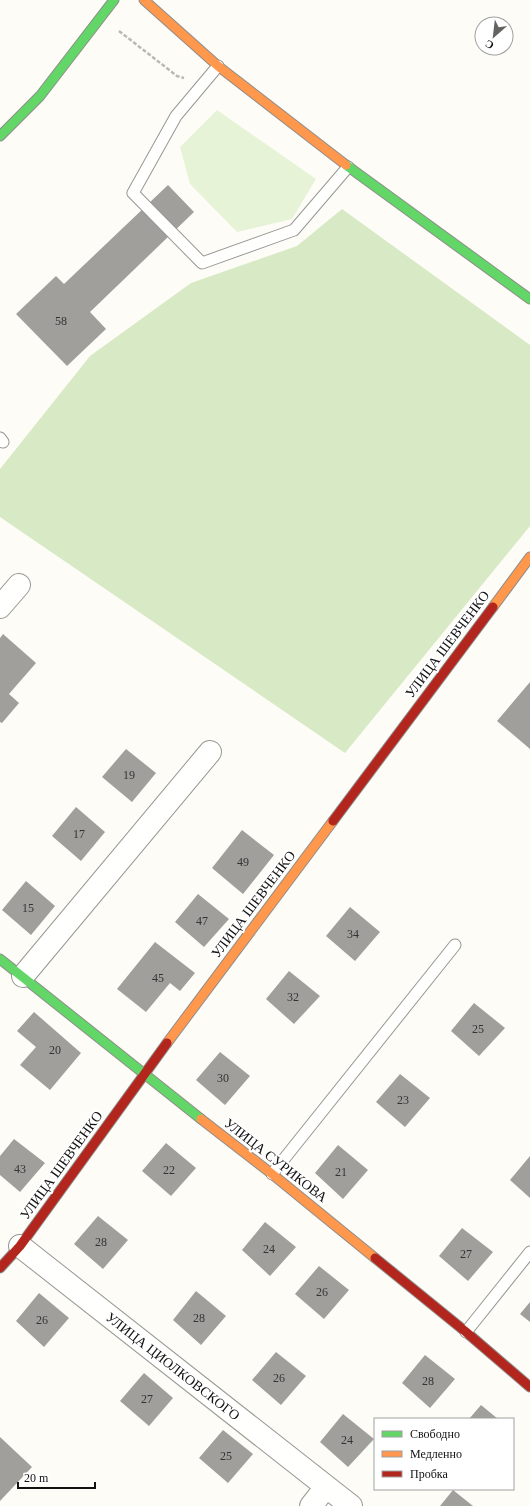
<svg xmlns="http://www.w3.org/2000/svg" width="530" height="1506" font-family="'Times New Roman',serif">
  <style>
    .green { fill: #e7f3d7 }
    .forest { fill: #d8eac5 }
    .building { fill: #a19f9c }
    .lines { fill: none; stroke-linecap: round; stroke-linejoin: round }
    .lane-casing { stroke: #979795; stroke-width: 13 }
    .street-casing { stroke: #979795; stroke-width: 24 }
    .fast-casing { stroke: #8e8d8b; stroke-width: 11 }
    .slow-casing { stroke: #8e8d8b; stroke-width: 11 }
    .jam-casing { stroke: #8e8d8b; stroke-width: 11 }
    .path { stroke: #b9b9b8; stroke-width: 2.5; stroke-dasharray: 4 2; stroke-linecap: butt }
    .lane { stroke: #fffffe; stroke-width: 11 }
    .street { stroke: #fffffe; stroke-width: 22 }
    .fast { stroke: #63d668; stroke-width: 9 }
    .slow { stroke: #ff974d; stroke-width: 9 }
    .jam { stroke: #b3261e; stroke-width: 9 }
    .labels { text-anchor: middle; stroke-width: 4; stroke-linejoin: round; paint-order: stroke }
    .number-label { font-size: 12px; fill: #353434 }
    .street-label { font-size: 14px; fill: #111; stroke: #fff }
  </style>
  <rect width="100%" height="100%" fill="#fdfcf7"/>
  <path class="green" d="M217,110l99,69 -24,40 -55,13 -47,-48 -10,-37z"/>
  <path class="forest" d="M342,209l188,136v181l-185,227 -345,-236v-48l90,-113 101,-73 106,-37z"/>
  <path class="building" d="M168,185l26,27 -104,100 16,17 -39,37 -51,-52 40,-38 8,8z
    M3,634l33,29 -27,31 10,9 -17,20 -2,-1v-84z
    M530,682v67l-33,-28z
    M126,749l30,24 -24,29 -30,-25z
    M76,807l29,25 -24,29 -29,-25z
    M242,830l32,25 -31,39 -31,-26z
    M26,881l29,25 -24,29 -29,-25z
    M198,894l31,25 -25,28 -29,-25z
    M350,907l30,25 -25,29 -29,-25z
    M155,942l40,31 -15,18 -10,-8 -24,29 -29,-23z
    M289,971l31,25 -26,28 -28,-25z
    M474,1003l31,25 -26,28 -28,-25z
    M34,1012l47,41 -31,37 -30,-25 16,-18 -19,-16z
    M220,1052l30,24 -25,29 -29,-25z
    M400,1074l30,24 -25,29 -29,-25z
    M14,1139l31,24 -25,29 -20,-17v-19z
    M166,1143l30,25 -25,28 -29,-25z
    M338,1145l30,25 -25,29 -28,-26z
    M530,1156v42l-20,-18z
    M98,1216l30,24 -25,29 -29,-25z
    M265,1222l31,25 -26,29 -28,-26z
    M462,1228l31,24 -25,29 -29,-25z
    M319,1266l30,24 -25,29 -29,-25z
    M196,1291l30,25 -25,29 -28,-25z
    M39,1293l30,25 -25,29 -28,-26z
    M530,1302v20l-10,-8z
    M276,1352l30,24 -25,29 -29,-25z
    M425,1355l30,24 -25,29 -28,-25z
    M144,1373l29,25 -24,28 -29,-25z
    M481,1405l17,14h-29z
    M343,1414l31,25 -26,28 -28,-25z
    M223,1430l30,24 -25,29 -29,-25z
    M0,1437l32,30 -32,34z
    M453,1490l20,16h-33z"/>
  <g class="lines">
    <g class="lane-casing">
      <path id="lane" d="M218,66l-42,50 -43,77 69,70 92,-33 54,-63
        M0,438l3,4
        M272,1174l183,-229
        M466,1332l64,-80"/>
    </g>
    <g class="street-casing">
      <path id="street" d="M0,607l19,-22
        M23,976l187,-224
        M20,1246l331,260
        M311,1506l15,-19"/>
    </g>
    <g class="fast-casing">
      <path id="fast" d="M0,136l40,-40 74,-96
        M346,165l184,134
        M0,959l201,160"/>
    </g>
    <g class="slow-casing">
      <path id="slow" d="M144,0l74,66 128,99
        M493,607l37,-50
        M167,1043l166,-222
        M201,1119l71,55 103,84"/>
    </g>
    <g class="jam-casing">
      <path id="jam" d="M333,821l160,-214
        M375,1258l91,74 64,55
        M0,1268l20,-22 147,-203"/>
    </g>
    <path class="path" d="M119,31l58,45 7,2"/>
    <use href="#lane" class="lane"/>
    <use href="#street" class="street"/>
    <use href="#fast" class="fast"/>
    <use href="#slow" class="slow"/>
    <use href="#jam" class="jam"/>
  </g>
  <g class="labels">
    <g class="number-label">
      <text x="61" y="325">58</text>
      <text x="129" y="779">19</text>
      <text x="79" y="838">17</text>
      <text x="243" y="866">49</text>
      <text x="28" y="912">15</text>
      <text x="202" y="925">47</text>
      <text x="353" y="938">34</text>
      <text x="158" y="982">45</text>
      <text x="293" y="1001">32</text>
      <text x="478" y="1033">25</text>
      <text x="55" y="1054">20</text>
      <text x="223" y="1082">30</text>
      <text x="403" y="1104">23</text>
      <text x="20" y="1173">43</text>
      <text x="169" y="1174">22</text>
      <text x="341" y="1176">21</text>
      <text x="101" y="1246">28</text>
      <text x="269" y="1253">24</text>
      <text x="466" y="1258">27</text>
      <text x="322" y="1296">26</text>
      <text x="199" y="1322">28</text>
      <text x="42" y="1324">26</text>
      <text x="279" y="1382">26</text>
      <text x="428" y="1385">28</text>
      <text x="147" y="1403">27</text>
      <text x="347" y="1444">24</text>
      <text x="226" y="1460">25</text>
    </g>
    <g class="street-label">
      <text transform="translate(447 644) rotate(-53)" y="5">УЛИЦА ШЕВЧЕНКО</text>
      <text transform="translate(253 904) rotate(-53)" y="5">УЛИЦА ШЕВЧЕНКО</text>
      <text transform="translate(276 1160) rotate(38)" y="5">УЛИЦА СУРИКОВА</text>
      <text transform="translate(61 1165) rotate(-54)" y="5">УЛИЦА ШЕВЧЕНКО</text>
      <text transform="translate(173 1366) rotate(38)" y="5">УЛИЦА ЦИОЛКОВСКОГО</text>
    </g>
  </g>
  <rect x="374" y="1418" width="140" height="72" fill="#ffffff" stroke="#a0a0a0"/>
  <rect x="382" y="1431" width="20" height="6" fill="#63d668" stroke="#a0a0a0"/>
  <text x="410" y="1438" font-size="12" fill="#111111">Свободно</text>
  <rect x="382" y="1451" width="20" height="6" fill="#ff974d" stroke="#a0a0a0"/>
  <text x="410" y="1458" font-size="12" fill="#111111">Медленно</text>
  <rect x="382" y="1471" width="20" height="6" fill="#b3261e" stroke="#a0a0a0"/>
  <text x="410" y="1478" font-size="12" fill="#111111">Пробка</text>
  <g transform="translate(494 36) rotate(208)"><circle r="19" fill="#ffffff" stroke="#a0a0a0"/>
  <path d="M0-3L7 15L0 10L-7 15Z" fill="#646362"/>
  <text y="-6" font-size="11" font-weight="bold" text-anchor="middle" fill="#111111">С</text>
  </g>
  <path d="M18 1482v6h77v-6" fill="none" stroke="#111111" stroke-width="2"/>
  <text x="24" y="1482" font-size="12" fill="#111111" stroke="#ffffff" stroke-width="3" paint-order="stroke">20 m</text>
</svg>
